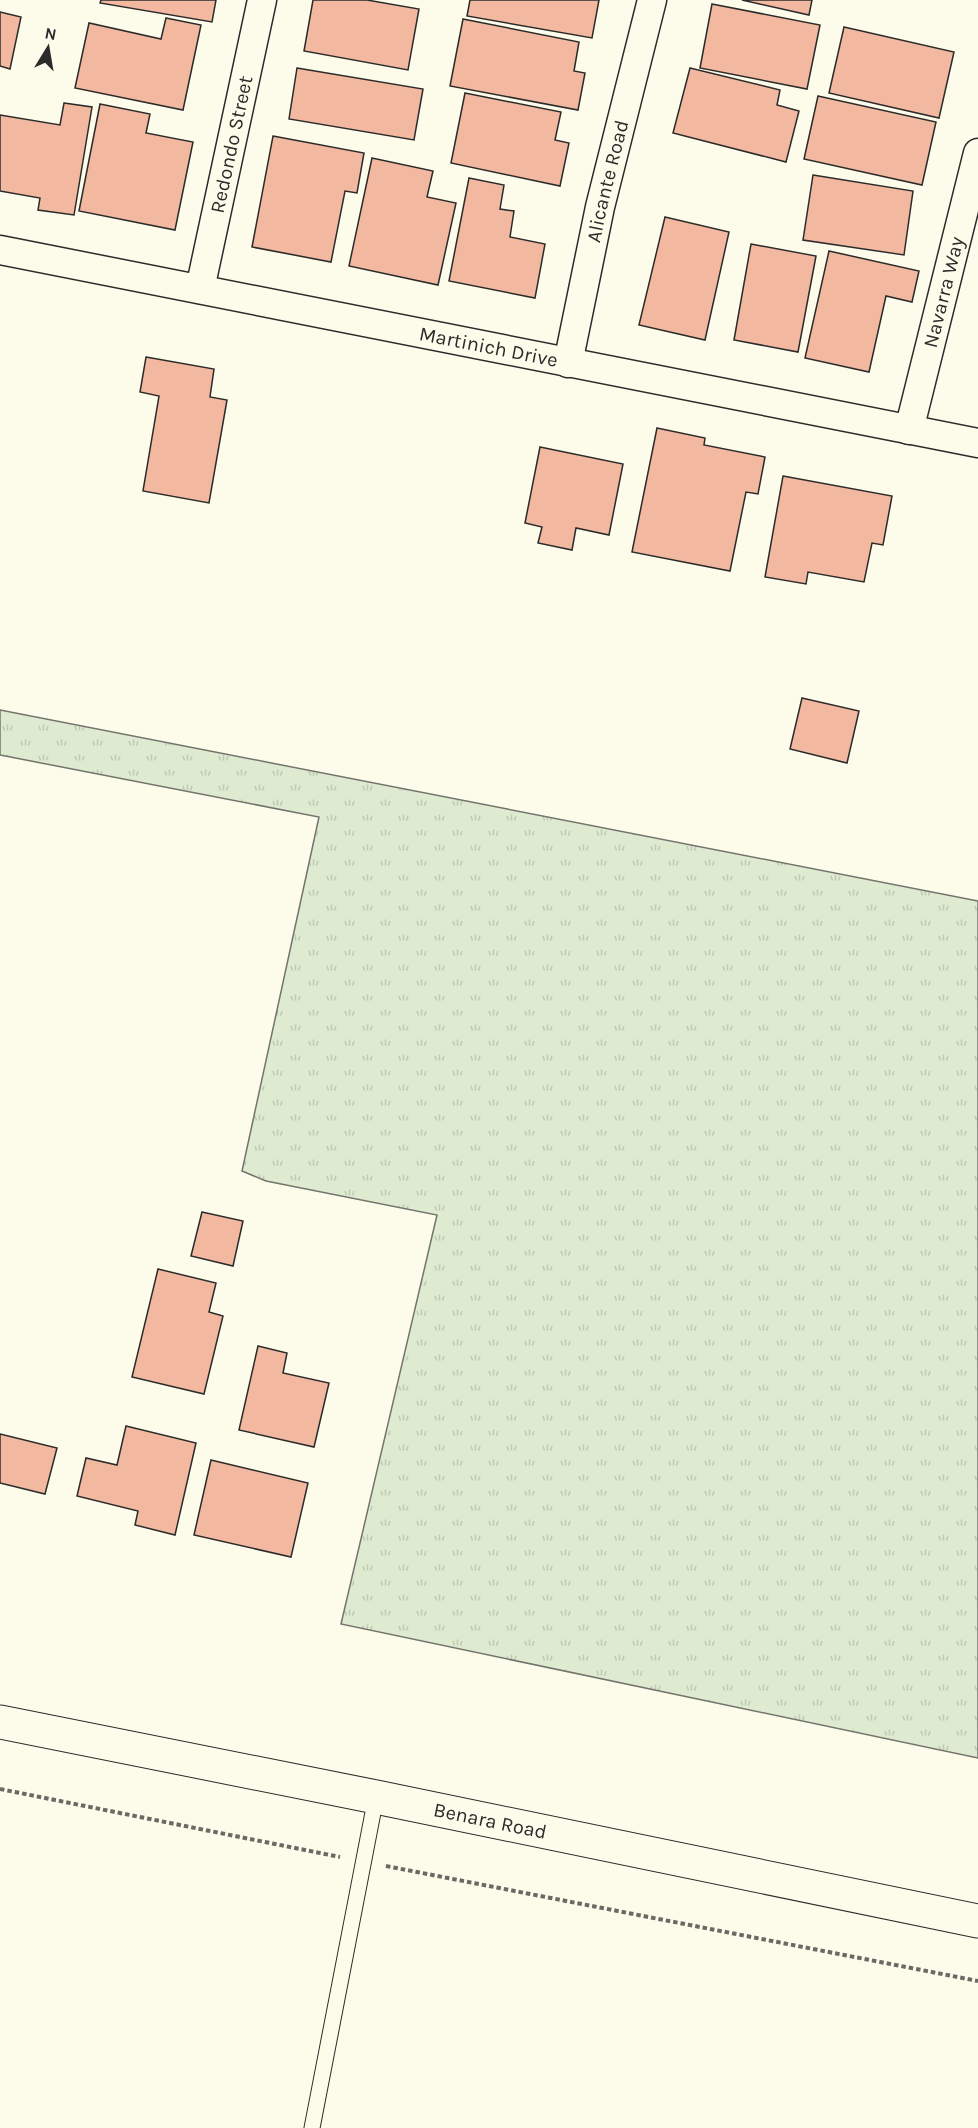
<svg xmlns="http://www.w3.org/2000/svg" width="978" height="2128" font-family="Karla,sans-serif">
  <style>
    .grass { fill: url(#grass-tufts); stroke: #74746e; stroke-width: 1.5 }
    .building { fill: #f2b8a0; stroke: #2b2b2b; stroke-width: 1.5 }
    .lines { fill: none; stroke-linecap: round; stroke-linejoin: round }
    .lane-casing { stroke: #2b2b2b; stroke-width: 17 }
    .street-casing { stroke: #2b2b2b; stroke-width: 31 }
    .primary-casing { stroke: #2b2b2b; stroke-width: 35 }
    .path { stroke: #6a6964; stroke-width: 4; stroke-dasharray: 4.5 3; stroke-linecap: butt }
    .lane { stroke: #fdfbea; stroke-width: 15 }
    .street { stroke: #fdfbea; stroke-width: 28 }
    .primary { stroke: #fdfbea; stroke-width: 33 }
    .labels { text-anchor: middle; stroke-width: 4.5; stroke-linejoin: round; paint-order: stroke }
    .street-label { font-size: 20px; fill: #2b2b2b; stroke: #fdfbea }
  </style>
  <defs>
    <pattern id="grass-tufts" width="24" height="20" patternUnits="userSpaceOnUse" patternTransform="scale(1.5)"><rect width="24" height="20" fill="#deebd1"/><path d="M3 7l-1-3M5 7V3M7 7l1-3M15 17l-1-3M17 17v-4M19 17l1-3" fill="none" stroke="#bfcab4"/></pattern>
  </defs>
  <rect width="100%" height="100%" fill="#fdfbea"/>
  <path class="grass" d="M0,710l978,191v857l-637,-134 96,-409 -171,-34 -24,-10 77,-354 -319,-62z"/>
  <path class="building" d="M101,0h115l-4,22 -112,-19z
    M313,0h54l52,9 -11,61 -104,-19z
    M470,0h129l-7,38 -125,-22z
    M742,0h70l-3,15z
    M712,4l108,21 -13,64 -107,-21z
    M0,12l21,5 -11,52 -10,-3z
    M166,18l35,7 -18,85 -108,-22 14,-65 72,16z
    M463,19l116,23 -5,29 11,2 -7,37 -128,-24z
    M844,27l110,25 -15,66 -110,-25z
    M297,68l126,21 -9,51 -125,-21z
    M690,68l90,22 -3,15 22,6 -13,51 -113,-29z
    M465,93l96,19 -6,28 14,3 -9,43 -109,-23z
    M818,96l118,26 -14,63 -118,-26z
    M64,103l28,4 -18,108 -36,-5 2,-12 -40,-7v-76l60,10z
    M100,104l50,10 -4,19 47,9 -18,88 -96,-19z
    M273,136l91,17 -7,40 -12,-2 -14,71 -79,-15z
    M372,158l61,13 -6,26 29,6 -18,82 -89,-19z
    M813,175l100,16 -9,64 -101,-15z
    M469,178l35,7 -4,24 14,2 -4,26 35,7 -10,54 -86,-17z
    M665,217l64,15 -24,108 -66,-15z
    M751,244l65,12 -18,96 -64,-12z
    M829,251l90,20 -7,31 -26,-6 -17,76 -64,-14z
    M146,357l68,12 -4,28 17,3 -18,103 -66,-12 16,-95 -19,-4z
    M657,428l48,10 -1,7 61,12 -7,37 -12,-2 -16,79 -98,-19z
    M540,447l83,17 -14,71 -33,-7 -4,22 -34,-7 4,-16 -17,-4z
    M783,476l109,20 -9,49 -11,-2 -8,39 -56,-10 -2,12 -41,-7z
    M802,698l57,13 -12,52 -57,-14z
    M202,1212l41,9 -10,45 -42,-10z
    M158,1269l58,14 -7,29 14,4 -19,78 -72,-17z
    M258,1346l29,7 -4,20 46,10 -15,64 -75,-17z
    M126,1426l70,17 -21,92 -40,-10 3,-14 -61,-15 9,-38 31,7z
    M0,1434l57,14 -12,46 -45,-11z
    M211,1460l97,23 -17,74 -97,-22z"/>
  <g class="lines">
    <g class="lane-casing">
      <path id="lane" d="M312,2128l64,-331"/>
    </g>
    <g class="street-casing">
      <g id="street">
        <path id="s1" d="M0,250l978,193"/>
        <path id="s2" d="M200,289l62,-289"/>
        <path id="s3" d="M568,363l32,-156 52,-207"/>
        <path id="s4" d="M909,430l69,-277"/>
      </g>
    </g>
    <g class="primary-casing">
      <g id="primary">
        <path id="s5" d="M0,1722l376,75 602,124"/>
      </g>
    </g>
    <path class="path" d="M0,1789l340,68
      M386,1866l592,115"/>
    <use href="#lane" class="lane"/>
    <use href="#street" class="street"/>
    <use href="#primary" class="primary"/>
  </g>
  <g class="labels">
    <g class="street-label">
      <text dy="7" stroke="none"><textPath href="#s2" startOffset="148">Redondo Street</textPath></text>
      <text dy="7" stroke="none"><textPath href="#s3" startOffset="186">Alicante Road</textPath></text>
      <text dy="7" stroke="none"><textPath href="#s4" startOffset="142">Navarra Way</textPath></text>
      <text dy="7" stroke="none"><textPath href="#s1" startOffset="498">Martinich Drive</textPath></text>
      <text dy="7" stroke="none"><textPath href="#s5" startOffset="500">Benara Road</textPath></text>
    </g>
  </g>
  <g transform="translate(48 48) rotate(11)" stroke="#fdfbea" stroke-width="4.5" paint-order="stroke">
  <path d="M0-4.5L10 22L0 15L-10 22Z" fill="#2b2b2b"/>
  <text y="-9" font-size="16" font-weight="bold" text-anchor="middle" fill="#2b2b2b">N</text>
  </g>
</svg>
